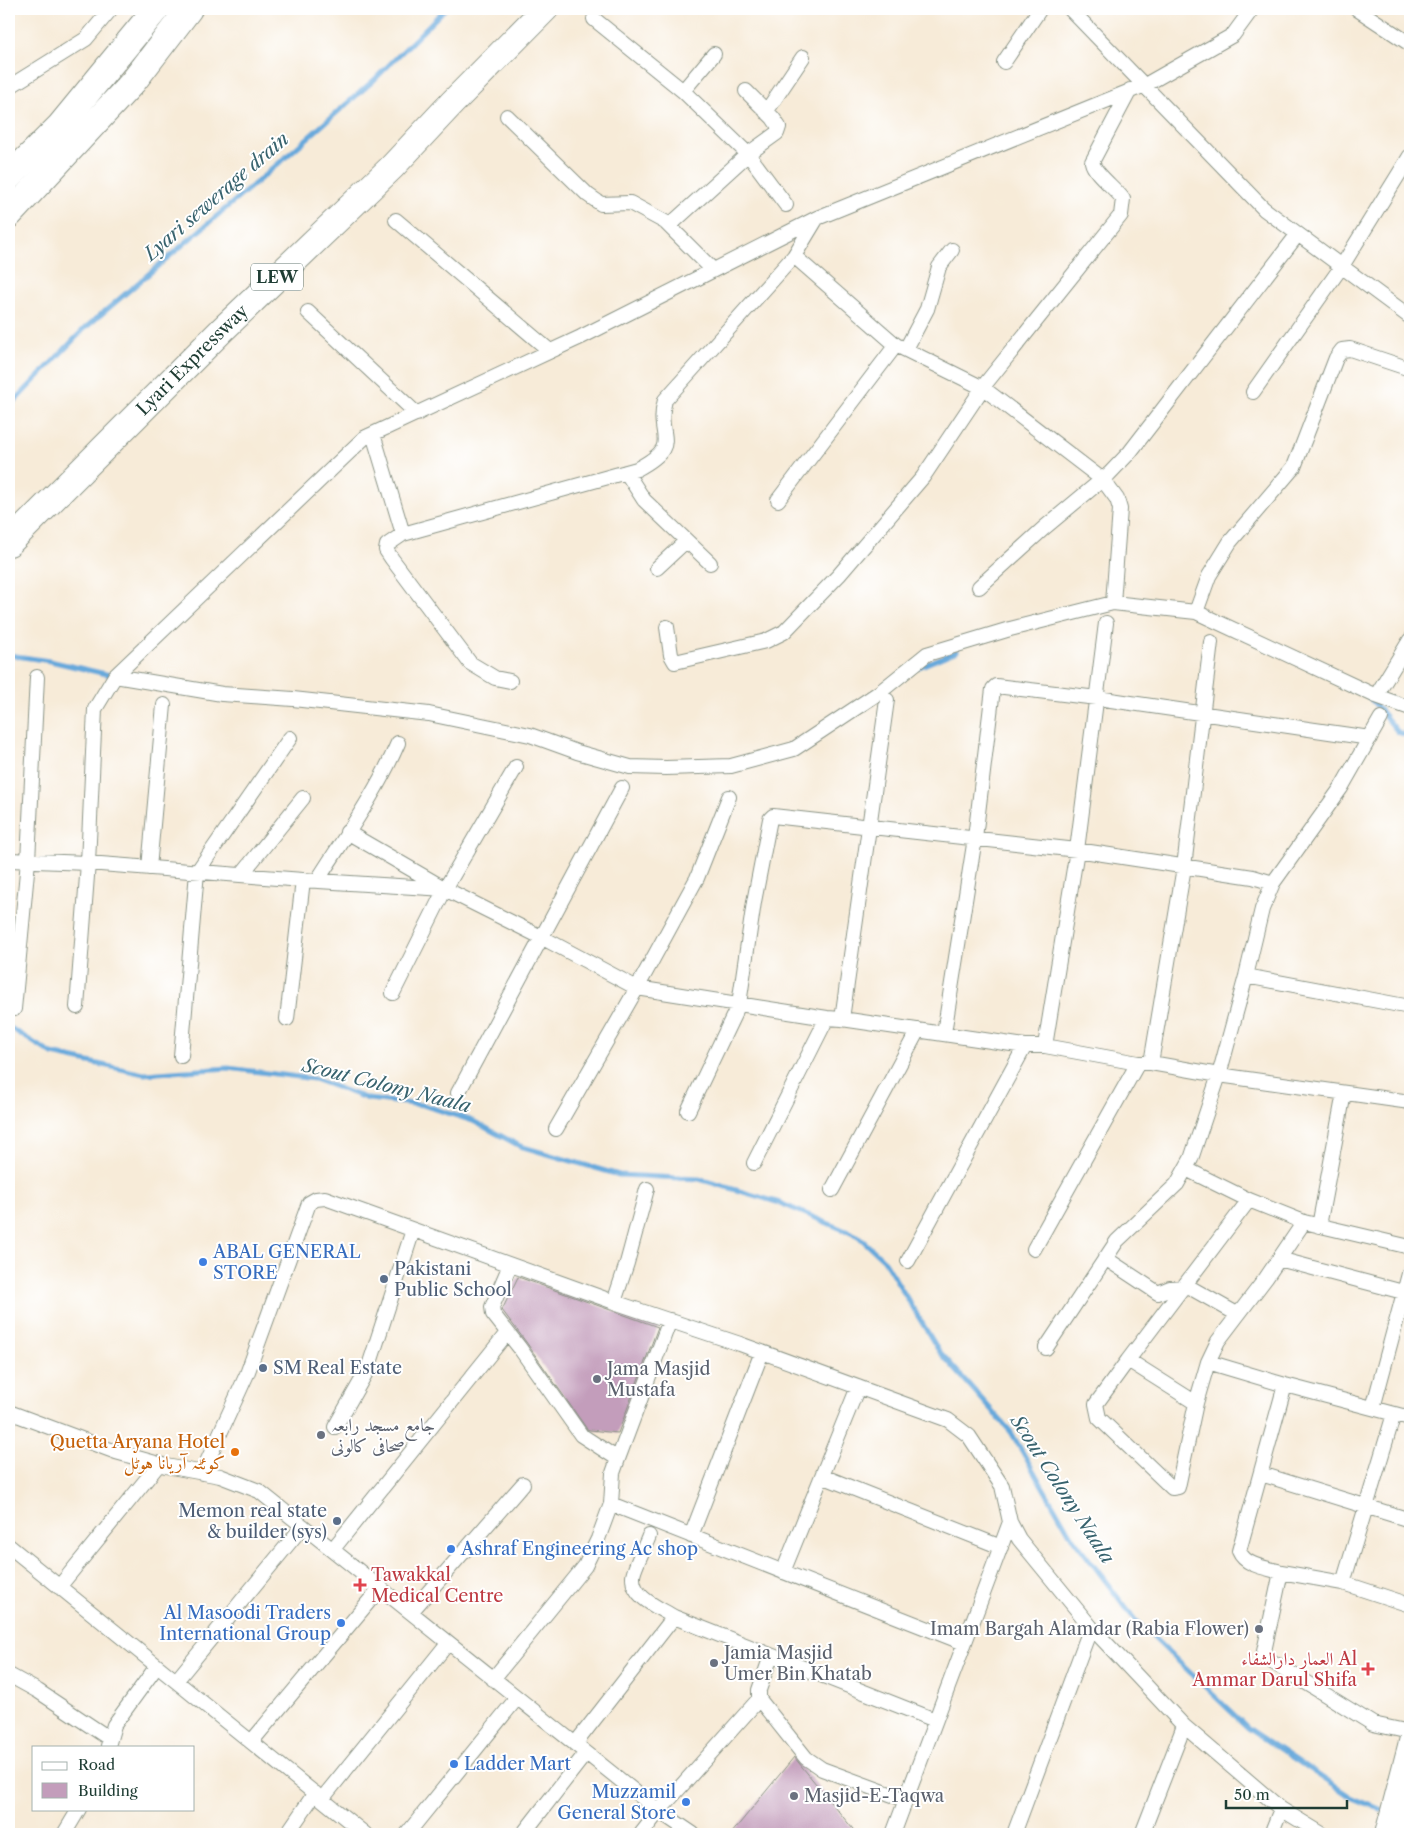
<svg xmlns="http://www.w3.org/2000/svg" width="1419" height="1843" font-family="'Libre Caslon Text',Amiri,serif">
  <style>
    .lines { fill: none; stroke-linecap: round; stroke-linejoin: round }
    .stream { stroke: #67a9db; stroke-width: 5 }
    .building { fill: #c39dbb }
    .minor-casing { stroke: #8b9486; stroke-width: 16 }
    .secondary-casing { stroke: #8b9486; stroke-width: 22 }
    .motorway-casing { stroke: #8b9486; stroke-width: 28 }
    .minor { stroke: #fff; stroke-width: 14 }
    .secondary { stroke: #fff; stroke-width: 20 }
    .motorway { stroke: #fff; stroke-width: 26 }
    .shop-dot { fill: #3f7fe0; stroke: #fff; stroke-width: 2 }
    .service-dot { fill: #5c6f8a; stroke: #fff; stroke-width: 2 }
    .worship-dot { fill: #6b7280; stroke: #fff; stroke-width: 2 }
    .food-dot { fill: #e8710a; stroke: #fff; stroke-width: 2 }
    .health-dot { fill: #e0444e; stroke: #fff; stroke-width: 2 }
    .labels { text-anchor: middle; stroke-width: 4; stroke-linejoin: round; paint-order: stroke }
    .shield { fill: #fff; stroke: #627771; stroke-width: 1 }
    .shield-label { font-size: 16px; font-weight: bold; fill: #1f3d34 }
    .street-label { font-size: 18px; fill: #1f3d34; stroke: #fff }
    .shop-label { font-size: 18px; fill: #366cbe; stroke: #fff; text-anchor: start }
    .service-label { font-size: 18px; fill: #4e5e75; stroke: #fff; text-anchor: start }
    .worship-label { font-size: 18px; fill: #5b616d; stroke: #fff; text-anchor: start }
    .food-label { font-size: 18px; fill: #c56008; stroke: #fff; text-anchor: end }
    .health-label { font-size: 18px; fill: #be3a42; stroke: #fff; text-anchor: start }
    .water-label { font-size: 19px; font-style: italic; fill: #38636e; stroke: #fff }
  </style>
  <rect width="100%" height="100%" fill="#fff"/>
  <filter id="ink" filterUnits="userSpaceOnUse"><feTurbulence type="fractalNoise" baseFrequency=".02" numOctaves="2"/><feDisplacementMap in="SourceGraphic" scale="10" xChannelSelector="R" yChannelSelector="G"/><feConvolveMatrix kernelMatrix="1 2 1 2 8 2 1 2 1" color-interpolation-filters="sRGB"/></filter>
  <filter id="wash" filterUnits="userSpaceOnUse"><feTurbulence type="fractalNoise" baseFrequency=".0096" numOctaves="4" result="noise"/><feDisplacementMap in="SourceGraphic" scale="20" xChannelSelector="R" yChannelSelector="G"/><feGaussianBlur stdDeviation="1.12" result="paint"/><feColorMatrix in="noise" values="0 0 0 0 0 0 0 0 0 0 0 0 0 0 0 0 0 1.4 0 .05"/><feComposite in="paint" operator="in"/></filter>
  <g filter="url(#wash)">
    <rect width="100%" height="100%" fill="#f7ebd8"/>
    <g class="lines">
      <path class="stream" d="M9,407l75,-78 195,-166 95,-83 71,-71
        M9,655l41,6 60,14
        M919,667l38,-16
        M1370,698l28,34 12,5
        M9,1027l43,27 92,20 84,-6 86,11 54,20 55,6 50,16 47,25 99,29 80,4 81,24 78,33 26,24 55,91 72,81 59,102 65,86 113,108 103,69 36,15"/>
    </g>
    <g id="blocks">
      <path class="building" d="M518,1277l140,50 -40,106 -28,-3 -3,-1 -61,-87 -24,-32z
        M794,1757l63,77h-126z"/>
    </g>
  </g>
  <g filter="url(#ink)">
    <use href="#blocks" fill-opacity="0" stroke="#8b9486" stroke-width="1"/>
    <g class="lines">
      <g class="minor-casing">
        <path id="minor" d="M1070,9l194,200 146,108
          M1357,9l53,35
          M594,19l89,72 65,63 38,51
          M1004,62l36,-53
          M9,87l77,-48 25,-30
          M683,91l31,-37
          M766,112l37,-55
          M507,116l81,79 13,9 29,-1 35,19 48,48
          M396,220l154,131
          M669,226l79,-72 29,-21 2,-6 -6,-9 -27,-27
          M794,256l102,89 87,43 120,92 14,19 3,10 -7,94
          M308,312l109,102
          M906,349l21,-40 12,-42 13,-17
          M1253,392l89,-126 68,-110
          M373,434l30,100
          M626,472l18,28 66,63
          M778,500l118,-155
          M657,568l29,-27
          M979,587l65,-59 65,-54 21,-22 168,-218
          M1196,612l13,-36 21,-34 64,-75 42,-109 6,-8 8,-1 60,20
          M667,627l4,28 4,7 91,-21 18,-9 55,-57 84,-98 63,-94 135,-168 2,-16c-7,-10 -29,-26 -31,-37l38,-72
          M115,676l107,18 71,5 136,15 101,21 47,17 53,15 36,1 65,-2 63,-17 86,-57 47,-38 83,-25 103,-26 83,9 180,84 34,12
          M510,681l-15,-3 -25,-15 -78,-104 -6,-9 1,-5 16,-11 234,-65c48,-26 17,-31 28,-69l129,-144 23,-38
          M1376,696l34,-56
          M347,832l95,55
          M9,860l79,3 215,17 142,9 98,49 94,50 190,30 15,1 183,27h20l93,17h13l68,12 191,27
          M149,868l15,-163
          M241,875l62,-77
          M317,881c29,-46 60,-89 81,-138
          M1246,976l164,31
          M393,993l52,-104 71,-122
          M77,1007l11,-144 7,-154 20,-33 249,-238 217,-101 236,-119 328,-133 88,-50 19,-26
          M14,1009l14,-148 9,-184
          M287,1019l16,-139
          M842,1019l45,-319
          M944,1033l31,-195 18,-149 3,-3 101,12 273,40
          M1045,1046l32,-196 29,-227
          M181,1056l16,-184 93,-134
          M1151,1063l33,-196 27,-225
          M458,1093l164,-305
          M688,1111l51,-107 15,-102 16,-83 3,-3 304,34 176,27 20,6
          M556,1129l81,-141 60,-110 32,-81
          M754,1163l73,-145
          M1186,1169l63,31
          M832,1190l86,-160
          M1319,1226l25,-133
          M1034,1249l104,-186
          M1105,1258l53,35 12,-5 19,-1 48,27
          M1279,1259l124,33
          M908,1261l117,-215
          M510,1265l-18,42 1,7 26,33 62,88 37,24
          M614,1302l13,-39 20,-74
          M1046,1348l71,-107 60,-57 14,-25 28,-84 27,-99 16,-67 11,-26 68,-95 40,-70
          M1128,1360l-32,44 3,14 73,70 6,-1 18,-84 12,-41 10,-21 48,-63 38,-56 106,25
          M1208,1362l77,23 125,33
          M1196,1403l-68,-43 121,-160 55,22
          M1373,1408l37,-138
          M9,1412l107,40 50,14 54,10 39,15 400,320 34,23
          M335,1427l33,-58 45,-139
          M202,1473l45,-99 62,-171 7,-4 9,-1 289,104 126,42 208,76 21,16 33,50 8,36 9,17 72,88 93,99 97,83 41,25
          M1261,1474l149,46
          M822,1476l179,71
          M611,1504l353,139
          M649,1536c-3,9 -16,33 -16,41 -1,21 27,31 41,40l261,103
          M691,1536l71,-184
          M9,1546l356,288
          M333,1549l174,-216
          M783,1572l75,-185
          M1281,1572c-14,-4 -36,-6 -42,-21l46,-166
          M1343,1583l51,-169
          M59,1587l100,-123
          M1410,1605l-67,-22 -62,-11 -18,84 110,68 37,8
          M411,1612l112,-128
          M771,1656l-12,34v9l47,59 16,11 84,31
          M9,1675l29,16 72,48
          M493,1679l92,-113 13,-27 13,-35 2,-31 5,-14 52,-139
          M176,1681l127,-155
          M252,1741l129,-154
          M575,1744l99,-127
          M108,1746l6,-21 43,-59
          M322,1799l126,-156
          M64,1834l15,-25
          M287,1834l28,-41
          M407,1834l110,-136
          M523,1834l63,-81
          M641,1834l18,-23 100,-112
          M893,1834l117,-312
          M1014,1834l77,-207
          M1142,1834l42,-108
          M1271,1834l10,-25"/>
      </g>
      <g class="secondary-casing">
        <path id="secondary" d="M1385,1834l25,-96
          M1402,1834l8,-33"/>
      </g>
      <g class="motorway-casing">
        <g id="motorway">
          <path d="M9,177l51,-51 96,-117"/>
          <path d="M9,215l124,-133 56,-73"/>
          <path id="s1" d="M9,543l213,-213 170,-163 60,-64 93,-94"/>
        </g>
      </g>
      <use href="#minor" class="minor"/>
      <use href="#secondary" class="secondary"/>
      <use href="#motorway" class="motorway"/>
    </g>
  </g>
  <g class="shop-dot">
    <circle cx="203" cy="1262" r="5"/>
    <circle cx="451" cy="1549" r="5"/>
    <circle cx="341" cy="1623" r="5"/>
    <circle cx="454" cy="1764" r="5"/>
    <circle cx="686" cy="1802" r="5"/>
  </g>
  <g class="service-dot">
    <circle cx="384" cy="1279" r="5"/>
    <circle cx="263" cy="1368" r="5"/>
    <circle cx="337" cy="1521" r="5"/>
  </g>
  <g class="worship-dot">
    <circle cx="597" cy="1379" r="5"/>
    <circle cx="321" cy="1435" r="5"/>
    <circle cx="1259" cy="1629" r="5"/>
    <circle cx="714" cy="1663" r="5"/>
    <circle cx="794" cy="1796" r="5"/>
  </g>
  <circle class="food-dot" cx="235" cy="1452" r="5"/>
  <g class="health-dot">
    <path d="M357.5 1577.5h5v5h5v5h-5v5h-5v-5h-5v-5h5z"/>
    <path d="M1365.5 1661.5h5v5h5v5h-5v5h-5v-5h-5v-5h5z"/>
  </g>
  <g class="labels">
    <rect class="shield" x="251" y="263.5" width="52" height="27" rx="4"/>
    <g class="shield-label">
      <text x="277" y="283">LEW</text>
    </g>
    <g class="street-label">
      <text dy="6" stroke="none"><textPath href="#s1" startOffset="259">Lyari Expressway</textPath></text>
    </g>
    <g class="shop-label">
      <text x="213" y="1258">ABAL GENERAL<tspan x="213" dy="21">STORE</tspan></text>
      <text x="461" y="1555">Ashraf Engineering Ac shop</text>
      <text x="331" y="1619" text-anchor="end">Al Masoodi Traders<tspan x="331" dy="21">International Group</tspan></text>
      <text x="464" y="1770">Ladder Mart</text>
      <text x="676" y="1798" text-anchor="end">Muzzamil<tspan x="676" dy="21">General Store</tspan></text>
    </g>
    <g class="service-label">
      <text x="394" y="1275">Pakistani<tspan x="394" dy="21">Public School</tspan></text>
      <text x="273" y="1374">SM Real Estate</text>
      <text x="327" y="1517" text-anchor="end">Memon real state<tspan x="327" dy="21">&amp; builder (sys)</tspan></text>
    </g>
    <g class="worship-label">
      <text x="607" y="1375">Jama Masjid<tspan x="607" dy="21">Mustafa</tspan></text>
      <text x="331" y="1431">جامع مسجد رابعہ<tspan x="331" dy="21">صحافی کالونی</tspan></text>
      <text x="1249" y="1635" text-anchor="end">Imam Bargah Alamdar (Rabia Flower)</text>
      <text x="724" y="1659">Jamia Masjid<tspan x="724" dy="21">Umer Bin Khatab</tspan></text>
      <text x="804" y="1802">Masjid-E-Taqwa</text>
    </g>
    <g class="food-label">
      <text x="225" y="1448">Quetta Aryana Hotel<tspan x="225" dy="21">کوئٹہ آریانا ہوٹل</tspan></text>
    </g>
    <g class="health-label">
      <text x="371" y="1581">Tawakkal<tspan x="371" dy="21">Medical Centre</tspan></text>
      <text x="1357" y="1665" text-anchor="end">العمار دارالشفاء Al<tspan x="1357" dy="21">Ammar Darul Shifa</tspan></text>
    </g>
    <g class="water-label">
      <text transform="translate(216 196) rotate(-41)" y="7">Lyari sewerage drain</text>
      <text transform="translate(387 1085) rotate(14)" y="7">Scout Colony Naala</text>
      <text transform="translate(1063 1489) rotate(57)" y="7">Scout Colony Naala</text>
    </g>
  </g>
  <rect width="1419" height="1843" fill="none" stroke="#fff" stroke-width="30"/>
  <rect x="32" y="1746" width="162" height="65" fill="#ffffff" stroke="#a5b1ae"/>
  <rect x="42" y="1762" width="25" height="8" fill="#ffffff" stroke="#a5b1ae"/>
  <text x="78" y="1770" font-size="15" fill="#1f3d34">Road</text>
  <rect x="42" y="1783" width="25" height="15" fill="#c39dbb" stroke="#a5b1ae"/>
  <text x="78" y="1796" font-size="15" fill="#1f3d34">Building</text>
  <path d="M1226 1800v8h121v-8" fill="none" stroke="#1f3d34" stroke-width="2.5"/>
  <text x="1234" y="1800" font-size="15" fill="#1f3d34" stroke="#ffffff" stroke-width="4" paint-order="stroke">50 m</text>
</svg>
